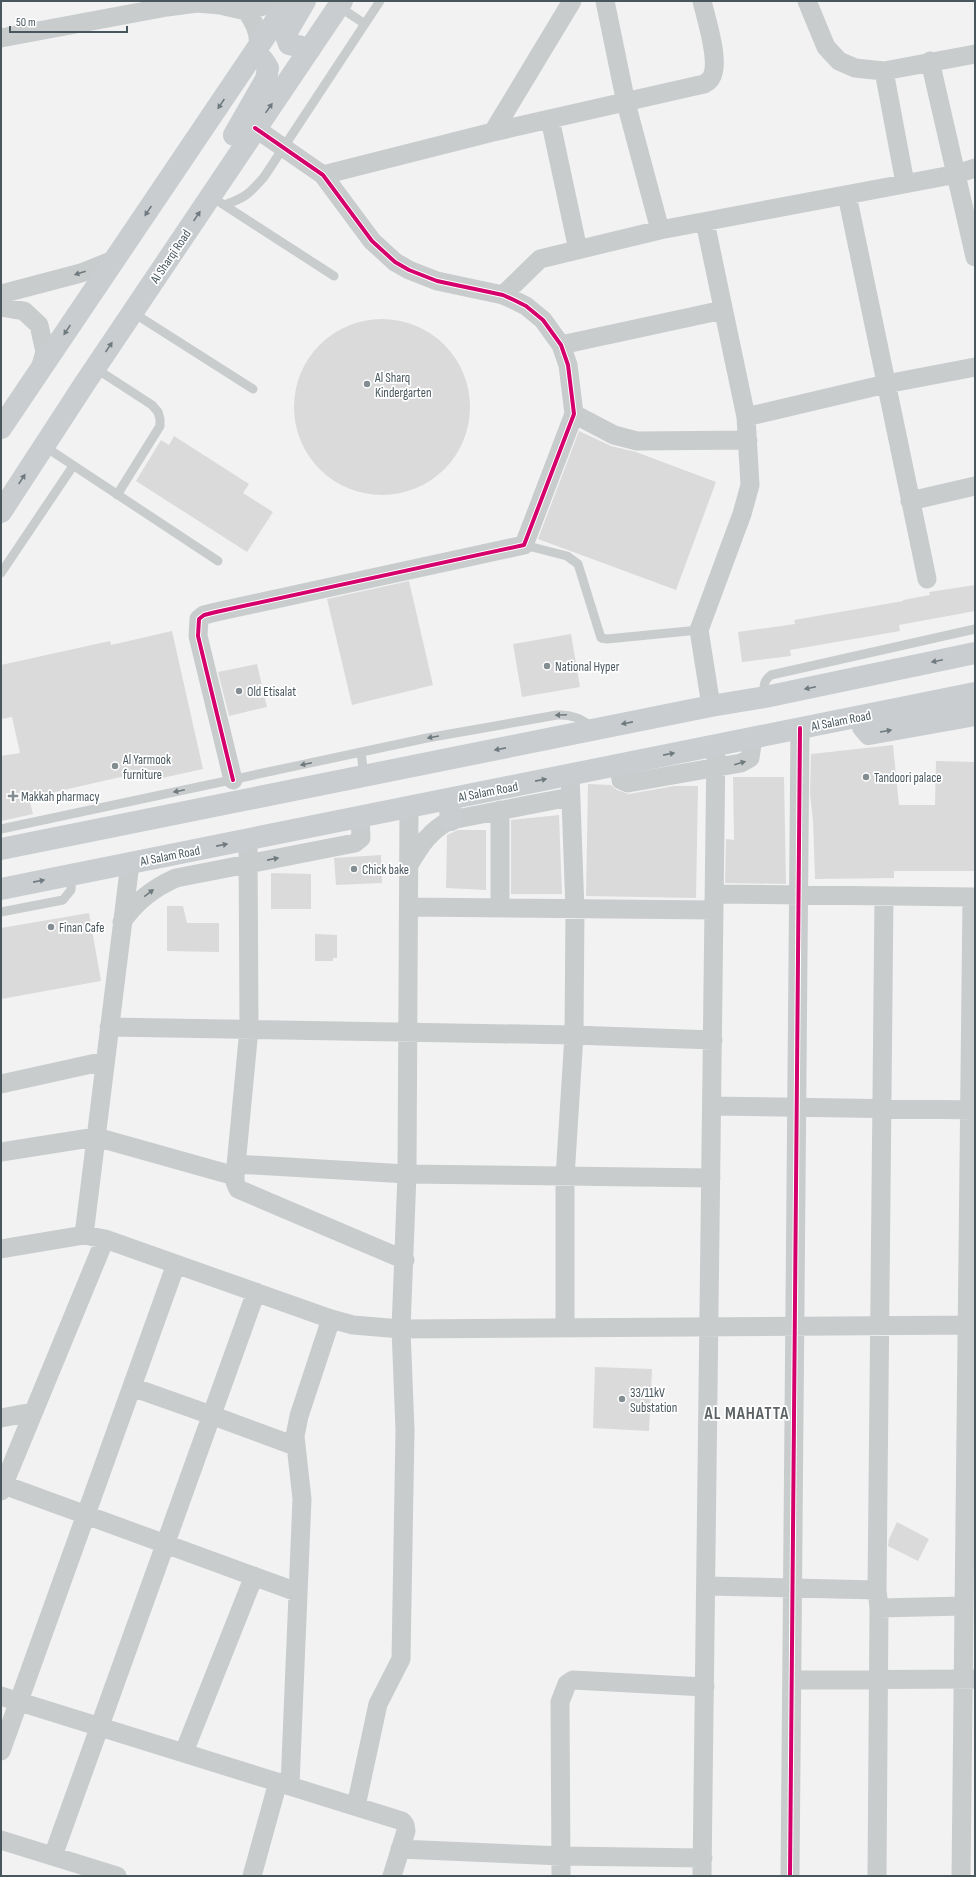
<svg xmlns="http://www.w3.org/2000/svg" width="976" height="1877" font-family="'Sofia Sans Condensed',sans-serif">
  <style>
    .building { fill: #dadadb }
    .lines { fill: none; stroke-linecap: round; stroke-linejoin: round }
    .lane { stroke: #c9cccd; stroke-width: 9 }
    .street { stroke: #c9cccd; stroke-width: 19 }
    .secondary { stroke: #c9cdcf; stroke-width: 22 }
    .cycleway-casing { stroke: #fff; stroke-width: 6 }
    .cycleway { stroke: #d6006c; stroke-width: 4 }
    .oneway { fill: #6f7a80 }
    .oneway2 { fill: #6f7a7f }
    .poi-dot { fill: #848d92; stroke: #fff; stroke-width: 1.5 }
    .labels { text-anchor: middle; stroke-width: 3.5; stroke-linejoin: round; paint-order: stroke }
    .street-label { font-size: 13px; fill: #48575e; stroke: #fff }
    .poi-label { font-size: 13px; fill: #48575e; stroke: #fff; text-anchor: start }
    .district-label { font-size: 17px; font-weight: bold; letter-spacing: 1px; fill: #5d6265; stroke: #fff }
  </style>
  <rect width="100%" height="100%" fill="#f2f2f2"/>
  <path class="building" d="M294 407a88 88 0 1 1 176 0a88 88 0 1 1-176 0Z
    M579,431l32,15 25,6 80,30 -40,108 -138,-51z
    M174,436l75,48 -6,9 30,19 -26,40 -111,-71 25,-41 8,5z
    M409,581l24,104 -81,20 -25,-106z
    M975,585v26l-76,14 1,6 -110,19 1,6 -49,6 -4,-30 57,-8 -1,-4 109,-19v-1l27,-5 -1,-3z
    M172,631l31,138 -50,11 -2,-10 -122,28 4,16 -32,7v-65l19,-3 -8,-36 -11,2v-54l109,-24 1,4z
    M571,634l9,53 -58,10 -9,-53z
    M257,664l10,43 -38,9 -11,-44z
    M893,745l6,60h36l1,-44 39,1v109h-81v7l-79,1 -2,-58 -3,-28 1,-39z
    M733,777h51l2,107 -61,-1 1,-44 8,1z
    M588,784l23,1 6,5 12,4 45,-8h24l-2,112 -110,-2z
    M559,815l3,79h-51v-74z
    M458,830h28v60l-40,-2 1,-53z
    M381,855l1,28 -46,2 -2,-27z
    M271,873l40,1v35h-40z
    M167,906h16l4,17h32v29l-52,-1z
    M89,913l12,68 -100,18v-71z
    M315,934l22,1v23h-4v3h-18z
    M595,1367l57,2 -3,62 -56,-3z
    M897,1522l32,17 -11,22 -30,-15 1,-7z"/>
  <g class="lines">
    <path class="lane" d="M338,6l27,18
      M221,203l113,73
      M224,205c21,-7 25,-11 40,-28l116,-176
      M132,312l121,77
      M95,368l57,37 6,7 2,7v7l-43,69
      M44,446l174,115
      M524,545l43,11 11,8 23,74 6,1 92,-9
      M1,573l72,-107
      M765,697c-1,-10 -3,-15 6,-22l204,-46
      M361,752l3,24
      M1,829l426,-91 130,-23c15,-1 24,4 36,12
      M1,912l62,-12 8,-10 1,-15"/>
    <path class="street" d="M605,1l21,102 34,127
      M807,1l19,46 13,14 16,7 29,3 91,-17
      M246,11c8,10 14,23 12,36
      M1,38l166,-31 30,-4 23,2 26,6 35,-10
      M930,61l45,196
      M884,71l21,112
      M550,119l28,131
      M493,132l79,-131
      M323,175l170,-43 211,-48c2,-1 6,-4 7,-6 10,-15 -5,-59 -9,-77
      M847,195l80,384
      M705,222l41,195 4,68 -8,29 -43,116 12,76
      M1,294l80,-21 35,-14
      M503,295l37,-36 120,-29 297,-56 18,-6
      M1,307l23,4 15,14 6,27 -5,17
      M561,345l162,-35
      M574,414l40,21 23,6 111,-1
      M746,417l140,-33 89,-17
      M910,501l65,-15
      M619,764l2,16 7,3 113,-20 9,-5 3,-21
      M233,780l-35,-144 1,-17 5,-4 12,-3 308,-67 50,-131 -6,-49 -7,-20 -18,-25 -17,-14 -12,-6 -11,-5 -66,-14 -28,-11 -14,-8 -23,-21 -49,-66 -68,-47
      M409,865c11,-19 21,-35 42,-45l119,-23
      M714,894l261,3
      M409,907l305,3
      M500,908v-98
      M122,922c14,-21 31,-34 54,-44l179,-35 6,-5 -1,-21
      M109,1027l465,8 139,5
      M1,1084l104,-23
      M712,1106l263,4
      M1,1152l95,-15 139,39v6l3,7 167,71
      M236,1164l171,10 304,4
      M235,1176l14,-147 -1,-190
      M84,1235l46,-372
      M1,1249l83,-14 21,4 226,80 22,6 48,4 574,-4
      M565,1328v-151l9,-142 1,-125 -5,-136
      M132,1387l79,28 84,31
      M1,1418l32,-6
      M4,1485l293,107
      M1,1491l104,-252
      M706,1586l171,4
      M879,1608l85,-2
      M792,1680l182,-1
      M1,1696l401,125 3,4 1,6 -14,45
      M1,1751l175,-487
      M184,1752l70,-176
      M290,1785l12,-286 -7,-63 4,-20 32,-97
      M356,1806l22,-102 23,-45 4,-229 -4,-101 6,-155 2,-367
      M1,1840l116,36
      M400,1849l162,7 141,2
      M53,1856l203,-564
      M252,1876l26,-94
      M561,1876l-1,-174 7,-18 6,-4 132,7
      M702,1876l14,-1131
      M790,1876l10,-1148
      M877,1876l2,-268 -2,-18 7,-694
      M961,1876l11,-979"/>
    <path class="secondary" d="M305,1l-17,29 -2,6 3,8 21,5
      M234,135l32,-56 2,-11 -5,-8 -10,-3
      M1,428l288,-427
      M1,512l84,-129 257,-382
      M860,716l3,11 6,7 106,-19
      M449,799l2,21
      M1,849l710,-143 54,-9 210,-44
      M1,889l974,-196"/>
    <g class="cycleway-casing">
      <path id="cycleway" d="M233,780l-35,-144 1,-17 5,-4 12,-3 308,-67 50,-131 -6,-49 -7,-20 -18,-25 -17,-14 -12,-6 -11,-5 -66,-14 -28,-11 -14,-8 -23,-21 -49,-66 -68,-47
        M790,1876l10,-1148"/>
    </g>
    <use href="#cycleway" class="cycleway"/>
  </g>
  <defs><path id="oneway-solid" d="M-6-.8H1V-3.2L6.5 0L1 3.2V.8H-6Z"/></defs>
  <g class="oneway">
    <use href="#oneway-solid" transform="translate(221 104) rotate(124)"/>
    <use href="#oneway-solid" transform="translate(269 108) rotate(-55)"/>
    <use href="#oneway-solid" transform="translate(148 211) rotate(124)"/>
    <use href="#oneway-solid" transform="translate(197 216) rotate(-56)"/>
    <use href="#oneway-solid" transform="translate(67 330) rotate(124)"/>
    <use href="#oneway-solid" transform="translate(109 347) rotate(-56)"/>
    <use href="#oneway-solid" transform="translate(22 479) rotate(-57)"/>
    <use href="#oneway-solid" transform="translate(937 661) rotate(168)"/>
    <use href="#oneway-solid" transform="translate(810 688) rotate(168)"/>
    <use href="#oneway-solid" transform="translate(627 723) rotate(169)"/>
    <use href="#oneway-solid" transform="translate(886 731) rotate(-10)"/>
    <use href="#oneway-solid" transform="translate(500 749) rotate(169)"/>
    <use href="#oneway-solid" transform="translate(669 754) rotate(-11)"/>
    <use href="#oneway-solid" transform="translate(541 780) rotate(-11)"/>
    <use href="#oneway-solid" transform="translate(222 845) rotate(-11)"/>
    <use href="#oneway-solid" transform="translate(39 881) rotate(-11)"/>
  </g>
  <g class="oneway2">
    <use href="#oneway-solid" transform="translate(80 273) rotate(162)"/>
    <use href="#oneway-solid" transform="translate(561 715) rotate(178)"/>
    <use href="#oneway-solid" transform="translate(433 737) rotate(170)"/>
    <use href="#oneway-solid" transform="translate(740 763) rotate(-16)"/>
    <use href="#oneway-solid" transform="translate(306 764) rotate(168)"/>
    <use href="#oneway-solid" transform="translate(179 791) rotate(168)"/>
    <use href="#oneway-solid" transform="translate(273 859) rotate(-11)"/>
    <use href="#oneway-solid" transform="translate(149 893) rotate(-37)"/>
  </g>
  <g class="poi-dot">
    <circle cx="367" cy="384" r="4"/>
    <circle cx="547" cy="666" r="4"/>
    <circle cx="239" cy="691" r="4"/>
    <circle cx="115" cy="766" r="4"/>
    <circle cx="866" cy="777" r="4"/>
    <path d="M11 790h4v4h4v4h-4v4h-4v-4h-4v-4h4z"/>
    <circle cx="354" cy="869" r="4"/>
    <circle cx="51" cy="927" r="4"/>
    <circle cx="622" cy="1399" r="4"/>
  </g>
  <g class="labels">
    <g class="street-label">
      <text transform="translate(170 256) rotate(-56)" y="5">Al Sharqi Road</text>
      <text transform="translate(841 720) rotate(-11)" y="5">Al Salam Road</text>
      <text transform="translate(488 791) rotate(-11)" y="5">Al Salam Road</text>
      <text transform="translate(170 855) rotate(-11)" y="5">Al Salam Road</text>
    </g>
    <g class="poi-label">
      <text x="375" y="382">Al Sharq<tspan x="375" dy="15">Kindergarten</tspan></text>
      <text x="555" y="671">National Hyper</text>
      <text x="247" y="696">Old Etisalat</text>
      <text x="123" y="764">Al Yarmook<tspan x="123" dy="15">furniture</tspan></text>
      <text x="874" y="782">Tandoori palace</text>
      <text x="21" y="801">Makkah pharmacy</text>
      <text x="362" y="874">Chick bake</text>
      <text x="59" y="932">Finan Cafe</text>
      <text x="630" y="1397">33/11kV<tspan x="630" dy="15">Substation</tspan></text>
    </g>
    <g class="district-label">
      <text x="747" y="1419">AL MAHATTA</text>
    </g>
  </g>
  <rect width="976" height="1877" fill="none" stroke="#48575e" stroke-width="4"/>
  <path d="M10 26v6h117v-6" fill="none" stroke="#48575e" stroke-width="2"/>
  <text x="16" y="26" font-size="12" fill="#48575e" stroke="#ffffff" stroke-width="3" paint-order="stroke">50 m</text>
</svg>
